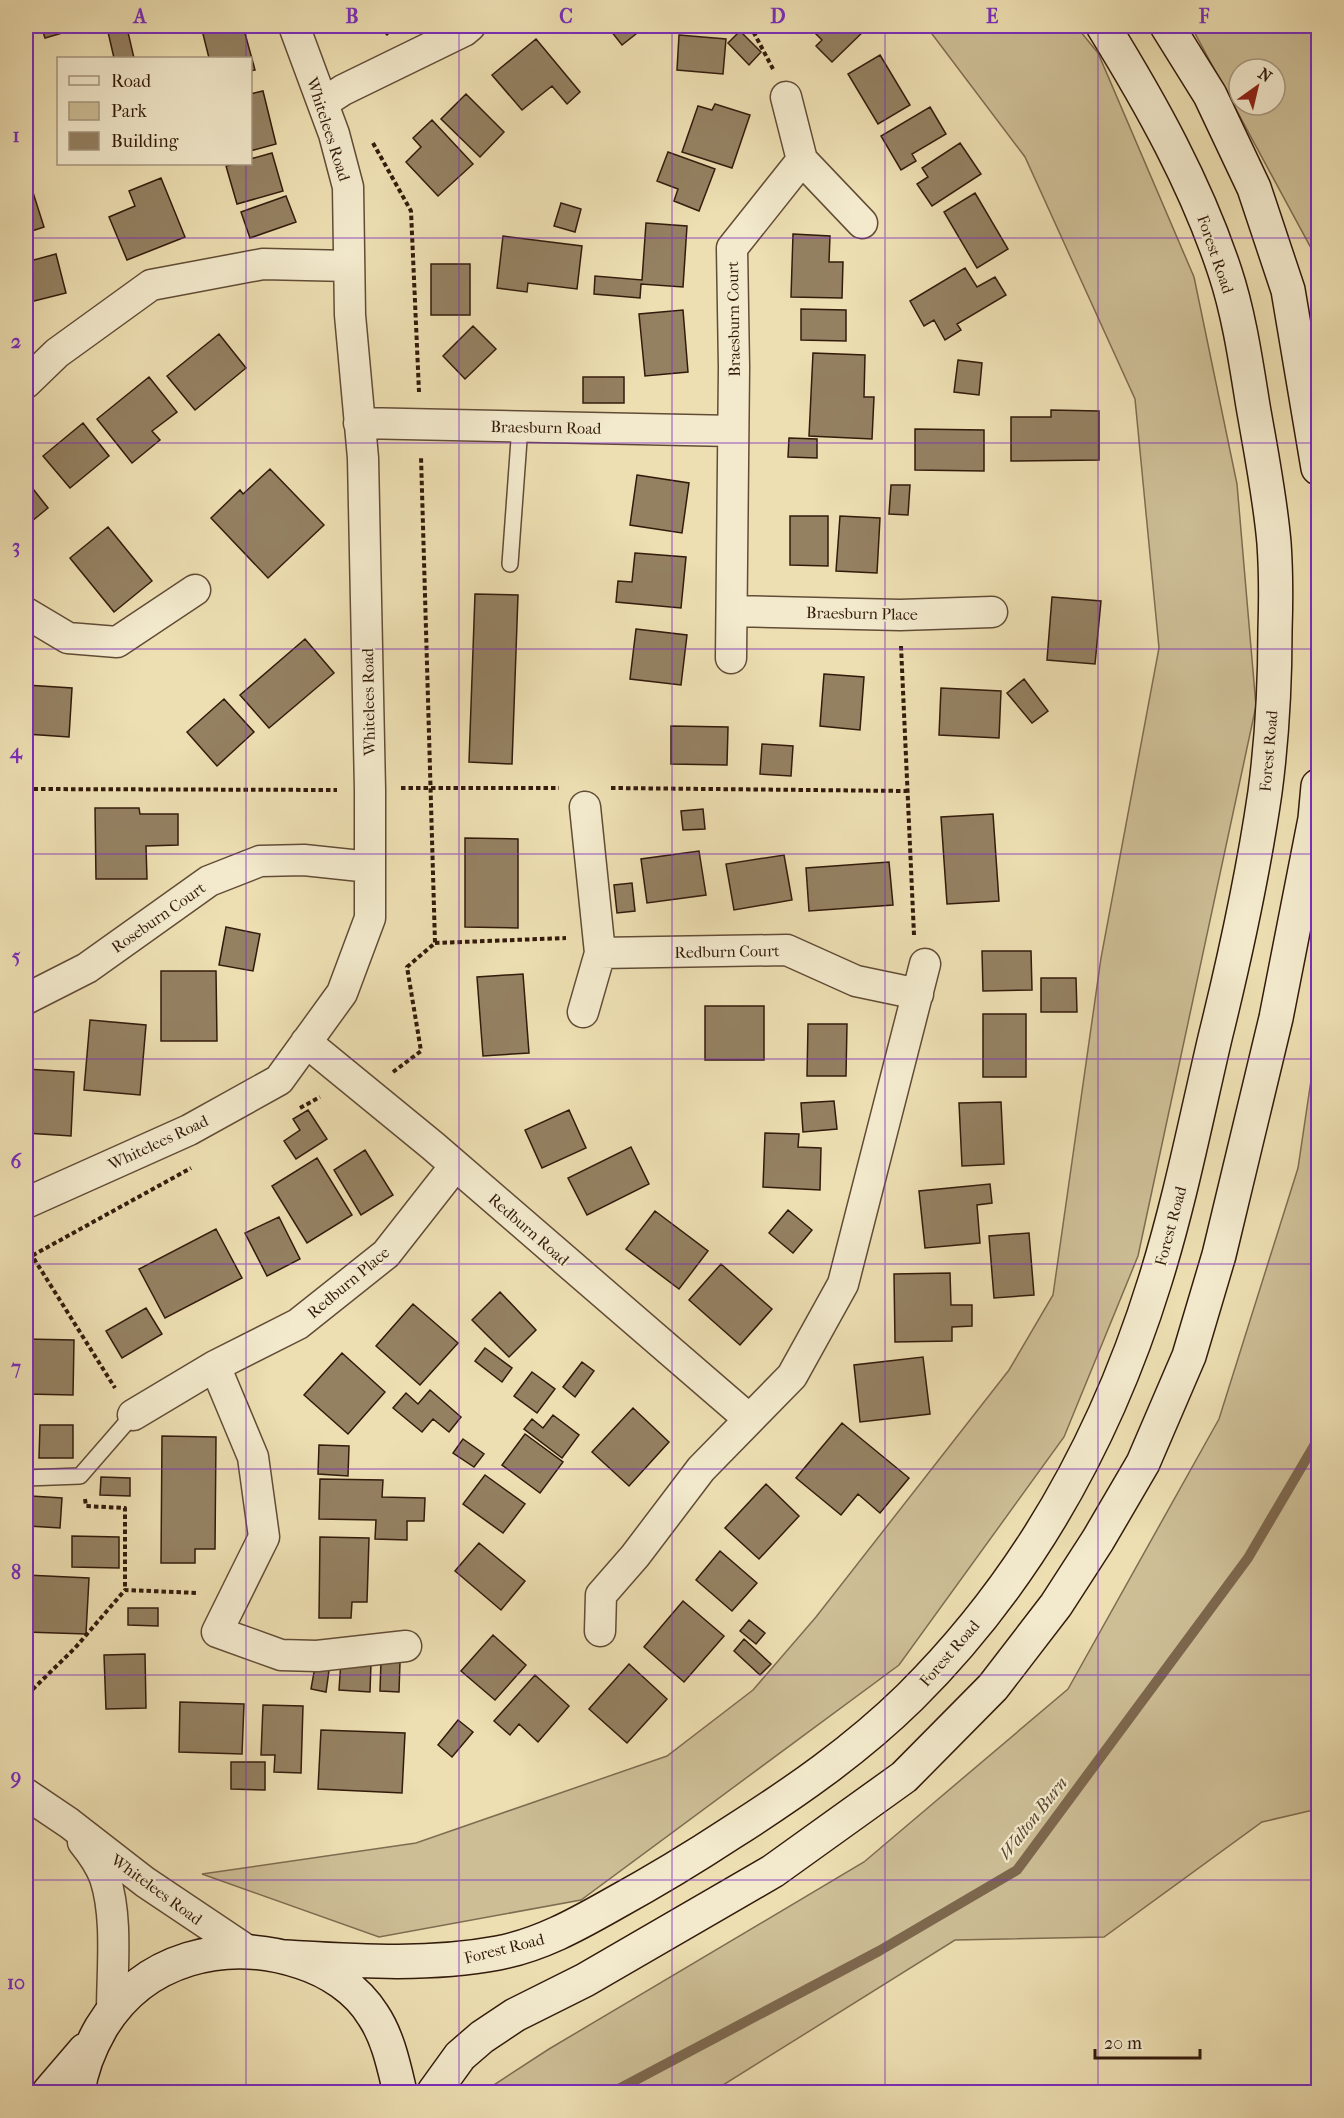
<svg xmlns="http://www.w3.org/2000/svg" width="1344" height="2118" font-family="'IM FELL French Canon',serif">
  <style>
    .green { fill: #cdbe96; stroke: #806c51; stroke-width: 1.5; fill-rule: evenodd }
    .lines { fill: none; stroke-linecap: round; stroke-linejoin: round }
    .stream { stroke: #7d684e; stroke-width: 10 }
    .building { fill: #948162; stroke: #331b0c; stroke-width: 1.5 }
    .lane-casing { stroke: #624c36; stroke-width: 18 }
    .street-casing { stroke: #624c36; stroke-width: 33 }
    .secondary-casing { stroke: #331b0c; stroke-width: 36 }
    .path { stroke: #331b0c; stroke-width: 4; stroke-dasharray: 4.5 3; stroke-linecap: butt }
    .lane { stroke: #f3eacd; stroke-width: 15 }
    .street { stroke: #f3eacd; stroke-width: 30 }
    .secondary { stroke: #f3eacd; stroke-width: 33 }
    .grid { fill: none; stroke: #7b2cbf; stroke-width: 1.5; stroke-opacity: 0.55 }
    .labels { text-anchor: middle; stroke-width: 4.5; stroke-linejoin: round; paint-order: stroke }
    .street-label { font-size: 16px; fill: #331b0c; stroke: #f3eacd }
    .water-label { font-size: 18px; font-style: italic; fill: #5e4832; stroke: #f3eacd }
    .neatline { fill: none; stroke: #7b2cbf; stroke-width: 2 }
    .grid-label { font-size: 20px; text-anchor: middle; font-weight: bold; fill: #7b2cbf }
  </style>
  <rect width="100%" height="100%" fill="#eddfb2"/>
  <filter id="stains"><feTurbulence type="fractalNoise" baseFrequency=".00333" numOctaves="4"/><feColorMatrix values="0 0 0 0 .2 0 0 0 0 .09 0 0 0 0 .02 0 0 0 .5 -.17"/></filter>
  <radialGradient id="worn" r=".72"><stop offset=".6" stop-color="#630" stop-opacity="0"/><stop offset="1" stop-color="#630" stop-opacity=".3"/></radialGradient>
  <path class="green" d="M926,26h150l22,27 96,224 43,207 19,222 -118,550 -74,181 -165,228 -318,235 -202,37 -177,-63 214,-31 251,-87 86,-66 63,-73 193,-247 44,-75 48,-337 58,-310 -24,-249 -110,-242z
    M1191,26h127v235zM1239,69h36v36h-36z
    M1318,1033v776l-56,13 -158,115 -149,3 -243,152h-229l66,-43 315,-187 204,-173 151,-270 79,-251z"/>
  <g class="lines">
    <path class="stream" d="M613,2092l266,-141 138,-81 231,-312 70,-119"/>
  </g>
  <path class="building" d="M41,26h45l-41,12z
    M201,26h42l12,44 -5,1v-13h-41z
    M378,26h18l-9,9z
    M607,26h39l-24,19z
    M821,26h48l-37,36 -16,-16 6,-6 -8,-8z
    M127,28l7,30h-20l-6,-26z
    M740,31l21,21 -12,13 -21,-22z
    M679,35l47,4 -3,35 -46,-4z
    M536,39l44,53 -13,12 -15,-18 -30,24 -30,-35z
    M880,55l30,50 -32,19 -30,-50z
    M263,91l13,53 -26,7v-57z
    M466,94l38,38 -24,25 -39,-38z
    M715,104l35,11 -18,53 -50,-16 16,-46 14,4z
    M930,107l16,27 -34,20 4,7 -15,9 -20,-34z
    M432,120l41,44 -35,32 -32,-34 15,-15 -8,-9z
    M960,143l21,31 -49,32 -15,-22 11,-7 -6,-9z
    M668,152l47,17 -16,42 -25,-10 4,-12 -21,-8z
    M272,153l11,38 -46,13 -11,-38 10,-2h14v-5z
    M161,178l24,59 -58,23 -18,-43 26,-11 -6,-15z
    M30,183l14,44 -18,6v-49z
    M975,193l33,56 -31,19 -33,-56z
    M286,196l10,26 -46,16 -9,-26z
    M561,203l20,6 -6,23 -21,-6z
    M646,223l41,3 -4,61 -42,-3 -1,14 -46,-4 1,-18 47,4z
    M793,234l37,2 -1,26h14l-1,36 -51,-1z
    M503,236l79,10 -5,43 -49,-6 -1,9 -30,-4z
    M56,254l10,39 -40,10v-41z
    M431,264h39v51h-39z
    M965,268l12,19 18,-10 11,18 -49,29 4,6 -16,10 -11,-20 -10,6 -14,-25z
    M801,309l45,1v31l-45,-1z
    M683,310l5,62 -43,4 -6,-62z
    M473,326l23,23 -31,30 -22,-23z
    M219,334l27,34 -51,42 -28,-34z
    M813,353l52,2 -1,42h10l-2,42 -63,-3z
    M958,360l24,3 -3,32 -25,-3z
    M149,377l28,35 -25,19 8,9 -28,23 -35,-44z
    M583,377h41v26h-41z
    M1051,410l48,1v49l-88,1v-44h40z
    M83,423l26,33 -39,32 -27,-32z
    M915,429l69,1v41l-69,-1z
    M789,438l28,1v19l-29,-1z
    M270,469l54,56 -56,53 -57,-60 29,-28 3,4z
    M637,475l52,8 -7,50 -52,-8z
    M26,480l22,28 -22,18z
    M891,485h19l-2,30 -19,-1z
    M790,516h38v50l-38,-1z
    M840,516l40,2 -3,55 -41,-2z
    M108,527l44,54 -38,31 -44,-54z
    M635,553l51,4 -5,51 -65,-6 2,-21 14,1z
    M475,594l43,1 -6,169 -43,-2z
    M1052,597l49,4 -6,63 -48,-4z
    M636,629l51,6 -6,50 -51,-6z
    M305,639l29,34 -65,55 -29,-33z
    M824,674l40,3 -4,53 -40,-4z
    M1024,679l24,32 -16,12 -25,-30z
    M26,685l46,3 -3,49 -43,-3z
    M941,688l60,3 -2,47 -60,-3z
    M224,699l30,33 -37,34 -30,-34z
    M671,726l57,1 -1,38 -56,-1z
    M762,744l31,2 -2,30 -31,-2z
    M95,808h44l1,6h38v31l-32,1 1,33h-51z
    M703,809l2,20 -22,1 -2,-19z
    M993,814l6,87 -52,3 -6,-87z
    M465,838l53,1v89l-53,-1z
    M699,851l7,44 -59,8 -6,-44z
    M784,855l8,45 -58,10 -8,-46z
    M889,862l4,43 -84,6 -3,-43z
    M632,883l3,28 -18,2 -3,-28z
    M226,927l34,7 -7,37 -34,-6z
    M982,951h49l1,39 -49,1z
    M161,971h55l1,70h-56z
    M523,974l6,79 -46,3 -6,-79z
    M1041,978h35l1,34h-36z
    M705,1006h59v54h-59z
    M983,1014h43v63h-43z
    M90,1020l56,5 -6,70 -56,-5z
    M808,1024h39l-1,52h-39z
    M26,1069l48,3 -3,64 -45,-3z
    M834,1101l3,28 -34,3 -2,-29z
    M1001,1102l3,62 -42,2 -3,-63z
    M308,1110l19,29 -31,20 -12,-18 16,-11 -7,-11z
    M569,1110l17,38 -44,20 -17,-38z
    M765,1133l34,1 -1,13 23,1 -1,42 -57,-3z
    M631,1147l18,37 -62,31 -19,-37z
    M365,1150l28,45 -32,20 -27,-45z
    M317,1158l35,57 -45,28 -35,-57z
    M990,1184l2,19 -15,2 3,38 -55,5 -6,-57z
    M788,1210l24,20 -19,23 -24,-20z
    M655,1211l53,40 -29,38 -53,-40z
    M279,1217l21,42 -33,17 -22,-43z
    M216,1229l26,49 -77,40 -26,-49z
    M1029,1233l5,62 -40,3 -5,-62z
    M721,1264l51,45 -32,36 -51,-45z
    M950,1273l1,32h21v21l-20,1v14l-57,1 -1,-68z
    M500,1292l36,38 -27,27 -37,-37z
    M413,1304l45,39 -38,42 -44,-39z
    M146,1308l16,26 -40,24 -16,-27z
    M26,1339l48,1 -1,55 -47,-1z
    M485,1348l27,20 -10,14 -27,-21z
    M342,1353l43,39 -37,42 -44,-39z
    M923,1357l7,57 -70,8 -6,-57z
    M582,1362l12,9 -19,26 -12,-10z
    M532,1372l23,17 -18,24 -23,-17z
    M430,1390l31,27 -12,15 -16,-13 -11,13 -29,-24 13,-15 12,11z
    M633,1408l36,34 -40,44 -37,-34z
    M553,1415l26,20 -17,23 -38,-29 8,-10 11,9z
    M842,1423l67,55 -29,35 -22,-19 -17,21 -45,-37z
    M40,1425h33v33h-34z
    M525,1434l38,28 -23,31 -38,-28z
    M162,1436l54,1 -1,112h-20v14h-34z
    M463,1439l21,15 -10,13 -21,-14z
    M319,1445l30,1 -1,30 -30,-2z
    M485,1475l40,29 -22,29 -40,-29z
    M101,1477l29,1v18l-30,-1z
    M320,1479l63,1 -1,17 43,1 -1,23h-17v19l-32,-1 1,-19 -57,-1z
    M766,1484l33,32 -40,43 -34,-31z
    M31,1496l31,2 -2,30 -31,-2z
    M72,1536l47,1v31l-47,-1z
    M320,1537l49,1 -2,64h-15l-1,16h-32z
    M479,1543l46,38 -24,29 -46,-39z
    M720,1551l37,32 -25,28 -36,-31z
    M26,1575l63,3 -3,56 -60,-2z
    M683,1601l41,35 -40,46 -40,-35z
    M128,1608h30v18l-30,-1z
    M749,1620l16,13 -9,11 -16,-13z
    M493,1635l33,30 -31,35 -34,-29z
    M744,1639l27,25 -11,11 -26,-24z
    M145,1654l1,54 -40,1 -2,-54z
    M316,1661l14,2 -4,29 -15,-3z
    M341,1661l30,2 -1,29 -31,-2z
    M381,1661l19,1 -1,30 -19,-1z
    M629,1664l38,35 -40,44 -38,-34z
    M535,1675l34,31 -31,36 -19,-18 -9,11 -16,-14z
    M180,1702l64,2 -2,50 -63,-2z
    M263,1705l40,1 -2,67 -27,-1 1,-17h-14z
    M458,1720l15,12 -21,25 -14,-12z
    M321,1730l84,3 -3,60 -84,-4z
    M231,1762h34v28l-34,-1z"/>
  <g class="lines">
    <g class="lane-casing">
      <path id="lane" d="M510,564l10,-138
        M26,1478l54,-2 53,-61"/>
    </g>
    <g class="street-casing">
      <path id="street" d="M786,97l16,63 60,63
        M323,103l20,-13 121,-59 6,-5
        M26,383l31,-30 94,-68 112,-21 86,2
        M359,423l374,8
        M732,611l168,4 92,-3
        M26,613l42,25 49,4 78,-52
        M731,658l3,-291 -2,-119 70,-88
        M600,953l187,-3 69,31 62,13
        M26,999l61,-31 122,-87 51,-20 44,-1 66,7
        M583,1012l17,-59 -15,-146
        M306,1042l127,104 316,273
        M26,1203l163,-73 90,-50 63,-87 28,-75v-128l-7,-332 -13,-143 -2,-128 -14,-53 -40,-108
        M215,1366l38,91 11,80 -47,95 64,23 36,1 89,-10
        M133,1415l82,-49 83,-42 88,-70 69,-88
        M600,1631l1,-36 34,-39 66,-87 91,-93 51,-92 82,-320
        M26,1794l43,29 76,59 103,69
        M83,1842c9,11 17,22 22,36 13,39 7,92 7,134"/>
    </g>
    <g class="secondary-casing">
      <path id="secondary" d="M1167,26l43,69 44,93 34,102 30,178
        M286,1957c71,4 142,9 212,-4 42,-8 78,-28 115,-49 40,-22 80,-46 118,-71 63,-40 125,-83 179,-136 118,-117 196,-258 245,-416 25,-80 41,-162 60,-243 20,-81 38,-163 50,-246 7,-53 10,-108 10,-162 1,-29 1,-58 -1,-87 -4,-46 -13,-91 -21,-137 -7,-43 -14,-92 -28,-134 -29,-88 -74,-168 -122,-246
        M49,2092l36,-42
        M78,2092c3,-23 11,-43 23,-64 42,-70 124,-91 200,-66 28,9 56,27 72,53 15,22 21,52 27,77
        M434,2092l26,-36 22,-19 33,-22 70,-35 188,-109 131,-94 89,-90 63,-82 42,-65 45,-77 46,-107 30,-101 57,-237 39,-199 3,-33"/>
    </g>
    <path class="path" d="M749,26l4,5 20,38
      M373,143l38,68 8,181
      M901,646l13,289
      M401,788h158
      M611,788l296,3
      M26,789l311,1
      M435,943l131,-5
      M393,1072l28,-21 -14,-84 28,-24 -14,-487
      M300,1108l20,-11
      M26,1246l89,142
      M26,1259l165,-91
      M85,1499l1,7 39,2v82
      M26,1689l5,2 44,-43 50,-58 74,3"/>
    <use href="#lane" class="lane"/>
    <use href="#street" class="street"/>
    <use href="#secondary" class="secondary"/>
  </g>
  <path class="grid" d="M246,26v32M459,26v2066M672,26v2066M885,26v2066M1098,26v2066M246,164v1928M26,238h1292M26,443h1292M26,649h1292M26,854h1292M26,1059h1292M26,1264h1292M26,1469h1292M26,1675h1292M26,1880h1292"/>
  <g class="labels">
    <g class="street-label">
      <text transform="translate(329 129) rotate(72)" y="6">Whitelees Road</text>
      <text transform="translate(1216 254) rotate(71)" y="6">Forest Road</text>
      <text transform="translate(733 319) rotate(-91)" y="6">Braesburn Court</text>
      <text transform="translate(546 427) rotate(1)" y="6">Braesburn Road</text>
      <text transform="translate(862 613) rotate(1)" y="6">Braesburn Place</text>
      <text transform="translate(368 702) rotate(-91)" y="6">Whitelees Road</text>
      <text transform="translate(1268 751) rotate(-85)" y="6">Forest Road</text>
      <text transform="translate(158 917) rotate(-35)" y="6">Roseburn Court</text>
      <text transform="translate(727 951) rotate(-1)" y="6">Redburn Court</text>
      <text transform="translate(158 1142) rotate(-25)" y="6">Whitelees Road</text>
      <text transform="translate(1170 1226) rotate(-75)" y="6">Forest Road</text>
      <text transform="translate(529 1229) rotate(41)" y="6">Redburn Road</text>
      <text transform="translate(348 1282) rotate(-40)" y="6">Redburn Place</text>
      <text transform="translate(949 1653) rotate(-49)" y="6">Forest Road</text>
      <text transform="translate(157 1889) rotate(36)" y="6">Whitelees Road</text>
      <text transform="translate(504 1948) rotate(-14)" y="6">Forest Road</text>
    </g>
    <g class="water-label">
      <text transform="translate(1033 1818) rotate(-52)" y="6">Walton Burn</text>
    </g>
  </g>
  <rect width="1344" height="2118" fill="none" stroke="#eddfb2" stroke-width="66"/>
  <rect x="57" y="57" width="195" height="108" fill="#f3eacd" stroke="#a69780" stroke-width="1.5"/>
  <rect x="69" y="76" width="30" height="9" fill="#f3eacd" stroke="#a69780" stroke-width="1.5"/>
  <text x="111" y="87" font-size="18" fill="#331b0c">Road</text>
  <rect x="69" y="102" width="30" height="18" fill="#cdbe96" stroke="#a69780" stroke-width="1.5"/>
  <text x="111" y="117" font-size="18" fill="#331b0c">Park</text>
  <rect x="69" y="132" width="30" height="18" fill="#948162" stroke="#a69780" stroke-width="1.5"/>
  <text x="111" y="147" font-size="18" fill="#331b0c">Building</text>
  <g transform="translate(1257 87) rotate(34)"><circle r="28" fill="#f3eacd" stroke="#a69780" stroke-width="1.5"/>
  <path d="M0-4.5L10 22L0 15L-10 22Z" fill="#8f2418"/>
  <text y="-9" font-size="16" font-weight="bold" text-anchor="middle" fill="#331b0c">N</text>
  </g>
  <path d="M1095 2049v9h105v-9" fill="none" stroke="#331b0c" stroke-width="3"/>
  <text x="1104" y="2049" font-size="18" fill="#331b0c" stroke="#f3eacd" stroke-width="4.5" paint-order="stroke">20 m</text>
  <rect x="33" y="33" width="1278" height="2052" class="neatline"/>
  <g class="grid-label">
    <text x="140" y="23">A</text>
    <text x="352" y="23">B</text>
    <text x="566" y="23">C</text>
    <text x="778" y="23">D</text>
    <text x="992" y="23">E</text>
    <text x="1204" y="23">F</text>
    <text x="16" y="142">1</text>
    <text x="16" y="348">2</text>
    <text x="16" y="553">3</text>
    <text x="16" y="758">4</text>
    <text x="16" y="963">5</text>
    <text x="16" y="1168">6</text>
    <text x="16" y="1374">7</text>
    <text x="16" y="1579">8</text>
    <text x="16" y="1784">9</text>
    <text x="16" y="1989">10</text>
  </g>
  <rect width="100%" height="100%" filter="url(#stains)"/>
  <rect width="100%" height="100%" fill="url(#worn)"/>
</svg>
